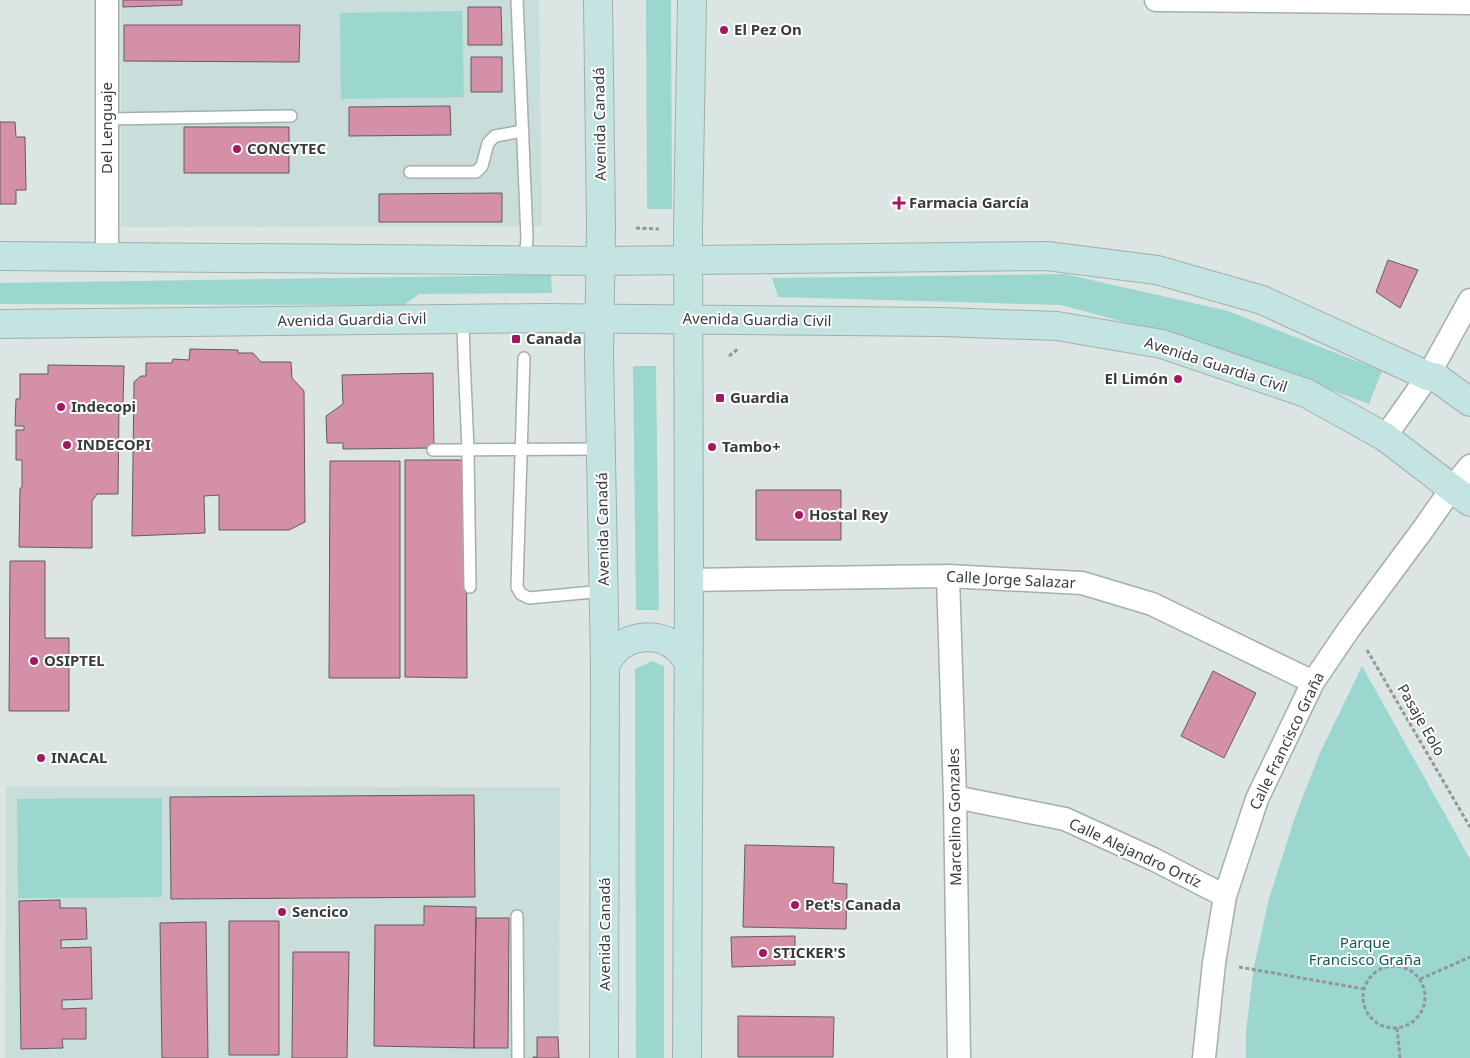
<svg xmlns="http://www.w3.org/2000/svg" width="1470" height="1058" font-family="'Noto Sans',sans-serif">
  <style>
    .built { fill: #c9ddda }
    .green { fill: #9bd7ce }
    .building { fill: #d48fa9; stroke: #645b5e }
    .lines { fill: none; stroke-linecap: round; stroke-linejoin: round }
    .lane-casing { stroke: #a4aeac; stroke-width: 14 }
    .street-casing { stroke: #a4aeac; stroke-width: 25 }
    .secondary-casing { stroke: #a4aeac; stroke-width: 30 }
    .path { stroke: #909896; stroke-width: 3; stroke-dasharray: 4 2.5; stroke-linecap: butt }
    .lane { stroke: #fff; stroke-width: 11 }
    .street { stroke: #fff; stroke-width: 22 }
    .secondary { stroke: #c3e4e1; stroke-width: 28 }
    .poi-dot { fill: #a31861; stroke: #fff; stroke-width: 2 }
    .labels { text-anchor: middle; stroke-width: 4; stroke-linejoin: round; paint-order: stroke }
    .poi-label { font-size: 15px; font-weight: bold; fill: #383c3b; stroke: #fff; text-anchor: start }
    .street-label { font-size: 15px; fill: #383c3b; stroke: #fff }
    .park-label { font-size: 15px; fill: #0e5c55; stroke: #fff }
  </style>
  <rect width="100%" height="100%" fill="#dbe6e4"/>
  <path class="built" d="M121,0h418l3,226 -421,1z
    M6,786l554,1 -1,271h-554z"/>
  <path class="green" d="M646,0h25l1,209h-25z
    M462,11l2,86 -123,2 -1,-86z
    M1065,274l163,37 154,60 -13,33 -170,-62 -138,-37 -283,-8 -6,-19z
    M551,275l1,18 -133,1 -15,11 -404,-1v-21z
    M633,366h23l3,244h-23z
    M652,661l12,5v392h-28l-1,-389z
    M1362,666l108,193v199h-224v-26l8,-66 15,-67 25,-79 25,-65z
    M162,798v99l-144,1 -1,-99z"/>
  <path class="building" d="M123,0h59v5l-59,2z
    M468,7h33l1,38h-34z
    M124,25h176l-1,37 -175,-1z
    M471,57h31v35h-31z
    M450,106l1,29 -102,1v-29z
    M0,122h15l1,15h9l1,53h-10v14h-16z
    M184,127h105v46h-105z
    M502,193v29h-123v-28z
    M1388,260l30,10 -18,38 -24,-16z
    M190,349l48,1v3h15l8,9h30l1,16 12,13 1,131 -16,8h-70v-35l-15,1 1,37 -73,3 2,-154 7,-6h5v-13h26l1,-4 16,1z
    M48,365l76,1 -1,37 -4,3 -1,88h-21l-5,7v47l-73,-1 1,-59h2v-28h-6v-30h8v-4h-9l1,-27h4v-25h28z
    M433,373l1,75 -91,1v-6h-16l-1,-27 17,-12 -1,-29z
    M405,460h61l1,218 -62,-1z
    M330,461h70v217h-71z
    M756,490h85v50h-85z
    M10,561h35v77h24v73h-60z
    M1213,671l43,22 -32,65 -43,-22z
    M474,795l1,102 -304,2 -1,-102z
    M745,845l89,2 -1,36 14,1 -1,45 -103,-2z
    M60,900v8h26l1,31 -26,1v8l30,-1 1,52 -30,1v9l24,-1v31h-24l1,9 -42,1 -2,-148z
    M424,906l52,1 -2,141 -100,-2 1,-121h49z
    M476,918h33l-1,130h-34z
    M229,921h50v134h-50z
    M206,922l2,136h-46l-2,-135z
    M795,936v29l-63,2 -1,-30z
    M293,952h56l-2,106h-55z
    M738,1016l96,1 -1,40h-95z
    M537,1037h21l1,21h-26v-1h4z"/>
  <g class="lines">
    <g class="lane-casing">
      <path id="lane" d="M517,0l10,238 -2,22
        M107,119l184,-3
        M410,172h66l6,-6 6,-23 7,-7 28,-5
        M463,319l1,38 4,92 2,138
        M524,358l-7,229 4,7 8,4 75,-7
        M433,450l168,-1
        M517,916l1,142"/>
    </g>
    <g class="street-casing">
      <path id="street" d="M1156,0l314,3
        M107,257v-257
        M1385,437l43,-61 42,-76
        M948,576l7,221 4,261
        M689,580l259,-4 134,7 70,21 161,78
        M955,797l110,22 88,40 72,37
        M1204,1058l10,-95 11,-67 32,-97 56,-117 36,-53 75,-101 28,-40 18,-22"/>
    </g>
    <g class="secondary-casing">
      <path id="secondary" d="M598,0l3,226 -2,128 6,311 -1,393
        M0,256l600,5 447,-5 110,14 105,30 166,76 9,2 33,24
        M0,324l544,-6 398,4 115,4 105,18 144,49 79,44 85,65
        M605,665c3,-5 6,-10 9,-13 15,-18 47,-20 64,-3 4,3 7,8 10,12
        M687,1058l2,-478 -1,-352 4,-228"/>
    </g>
    <path class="path" d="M636,228l23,1
      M729,356l9,-7
      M1367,650l103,177
      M1363 997a31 31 0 1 1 62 0a31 31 0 1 1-62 0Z
      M1239,967l125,22
      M1420,979l50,-22
      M1397,1028l3,30"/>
    <use href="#lane" class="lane"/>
    <use href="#street" class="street"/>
    <use href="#secondary" class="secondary"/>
  </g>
  <g class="poi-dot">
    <circle cx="724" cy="30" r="5"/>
    <circle cx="237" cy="149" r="5"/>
    <path d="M896.5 195.5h5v5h5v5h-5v5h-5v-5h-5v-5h5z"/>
    <rect x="511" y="334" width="10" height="10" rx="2.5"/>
    <circle cx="1178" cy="379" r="5"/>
    <rect x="715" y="393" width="10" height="10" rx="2.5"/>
    <circle cx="61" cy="407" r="5"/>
    <circle cx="67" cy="445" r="5"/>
    <circle cx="712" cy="447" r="5"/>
    <circle cx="799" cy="515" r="5"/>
    <circle cx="34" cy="661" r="5"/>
    <circle cx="41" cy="758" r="5"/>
    <circle cx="795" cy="905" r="5"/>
    <circle cx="282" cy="912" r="5"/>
    <circle cx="763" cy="953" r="5"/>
  </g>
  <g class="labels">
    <g class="poi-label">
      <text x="734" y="35">El Pez On</text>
      <text x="247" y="154">CONCYTEC</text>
      <text x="909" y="208">Farmacia García</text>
      <text x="526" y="344">Canada</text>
      <text x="1168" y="384" text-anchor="end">El Limón</text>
      <text x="730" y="403">Guardia</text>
      <text x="71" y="412">Indecopi</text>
      <text x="77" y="450">INDECOPI</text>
      <text x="722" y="452">Tambo+</text>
      <text x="809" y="520">Hostal Rey</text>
      <text x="44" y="666">OSIPTEL</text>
      <text x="51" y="763">INACAL</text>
      <text x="805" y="910">Pet's Canada</text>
      <text x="292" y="917">Sencico</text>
      <text x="773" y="958">STICKER'S</text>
    </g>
    <g class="street-label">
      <text transform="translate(600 124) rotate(-91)" y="5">Avenida Canadá</text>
      <text transform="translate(107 128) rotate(-90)" y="5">Del Lenguaje</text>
      <text transform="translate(352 320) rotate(-1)" y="5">Avenida Guardia Civil</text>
      <text transform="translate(757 320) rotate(1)" y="5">Avenida Guardia Civil</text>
      <text transform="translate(1216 365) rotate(18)" y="5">Avenida Guardia Civil</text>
      <text transform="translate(603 529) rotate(-91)" y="5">Avenida Canadá</text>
      <text transform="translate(1011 580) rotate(3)" y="5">Calle Jorge Salazar</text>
      <text transform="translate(1421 720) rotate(60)" y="5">Pasaje Eolo</text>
      <text transform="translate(1287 741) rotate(-64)" y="5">Calle Francisco Graña</text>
      <text transform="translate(955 817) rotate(-91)" y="5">Marcelino Gonzales</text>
      <text transform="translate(1135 853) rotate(25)" y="5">Calle Alejandro Ortíz</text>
      <text transform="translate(605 934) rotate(-90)" y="5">Avenida Canadá</text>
    </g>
    <g class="park-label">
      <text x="1365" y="948">Parque<tspan x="1365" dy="17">Francisco Graña</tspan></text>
    </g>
  </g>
</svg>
